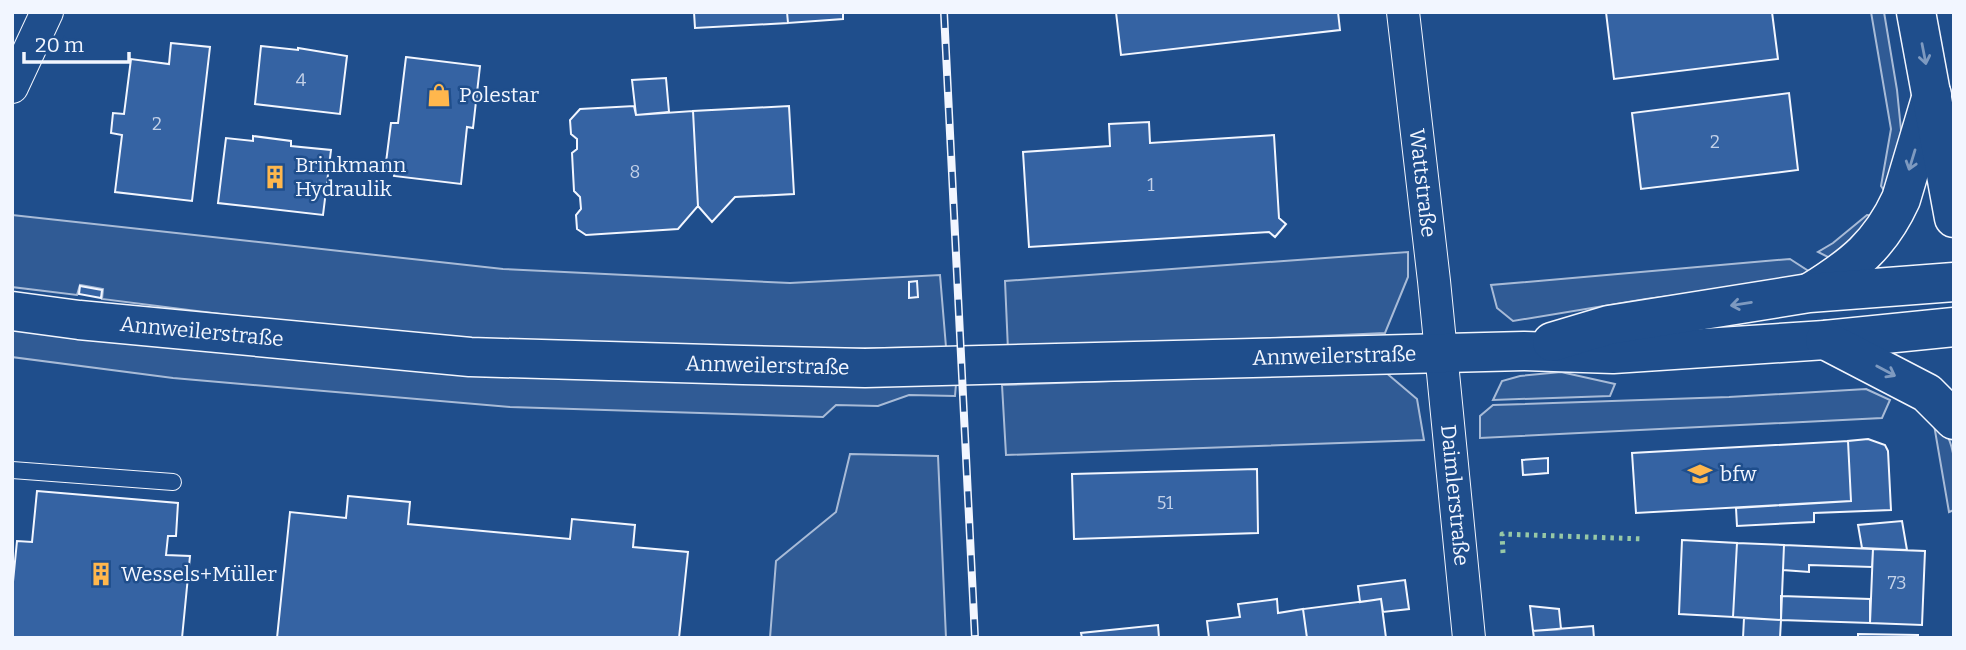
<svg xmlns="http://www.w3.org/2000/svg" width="1966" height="650" font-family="Bitter,serif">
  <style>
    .green { fill: #305b95; stroke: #a8bbd7; stroke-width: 2 }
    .building { fill: #3563a3; stroke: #f2f6ff; stroke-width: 2 }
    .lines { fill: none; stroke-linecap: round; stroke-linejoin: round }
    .lane-casing { stroke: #f2f6ff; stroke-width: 18 }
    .street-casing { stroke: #f2f6ff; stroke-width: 34 }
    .secondary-casing { stroke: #f2f6ff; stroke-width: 41 }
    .primary-casing { stroke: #f2f6ff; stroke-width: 41 }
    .lane { stroke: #1f4e8c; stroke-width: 16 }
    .street { stroke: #1f4e8c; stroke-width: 32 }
    .secondary { stroke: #1f4e8c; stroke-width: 38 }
    .primary { stroke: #1f4e8c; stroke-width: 38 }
    .rail-casing { stroke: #f2f6ff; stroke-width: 8 }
    .rail { stroke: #1f4e8c; stroke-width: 5; stroke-dasharray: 16; stroke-linecap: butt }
    .hedge { stroke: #97c8a6; stroke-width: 5; stroke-dasharray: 3.5 5; stroke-linecap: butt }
    .oneway { stroke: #7e9ac0 }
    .labels { text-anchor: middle; stroke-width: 5; stroke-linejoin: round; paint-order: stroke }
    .number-label { font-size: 18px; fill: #c3d1e8 }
    .poi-label { font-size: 21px; fill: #f2f6ff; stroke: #1f4e8c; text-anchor: start }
    .street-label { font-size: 21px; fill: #f2f6ff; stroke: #1f4e8c }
  </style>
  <rect width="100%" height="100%" fill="#1f4e8c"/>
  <path class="green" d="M1871,12h13l13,78 5,50 -14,56 -7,-10 10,-57z
    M12,215l491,54 287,14 150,-8 6,72 -186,3 -155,-2 -290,-22 -213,-27 1,-10 -23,-4 -3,10 -65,-8z
    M1867,215l8,1 -43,43 -14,-7 15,-9z
    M1408,252v25l-23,56 -377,17 -3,-69z
    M1790,259l20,13 -30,10 -134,17 -133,22 -16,-13 -6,-23z
    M12,323l944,61 -1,12 -46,-1 -31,11 -42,-1 -13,12 -313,-10 -337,-29 -161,-21z
    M1384,371l33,28 7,41 -418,15 -4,-70z
    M1561,372l54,12 -5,12 -117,4 9,-19 18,-5z
    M1866,389l24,11 -8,18 -402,20v-22l13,-11 236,-8z
    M1933,419c28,20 21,60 21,91l-5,2z
    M850,454l88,2 8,182h-176l6,-77 60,-49z"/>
  <path class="building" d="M694,12h93l1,11 -93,5z
    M787,12h56v7l-55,4z
    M1116,12h222l2,18 -219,25z
    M1606,12h166l6,47 -164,20z
    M171,43l39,4 -18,154 -77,-9 7,-57 -11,-2 2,-20 11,1 7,-55 38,5z
    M261,46l37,4v-2l49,8 -7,58 -85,-10z
    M406,57l74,9 -7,62 -6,-1 -6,57 -67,-8 1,-5 -10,-1 6,-47h7z
    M666,78l3,34 -33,3 -4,-35z
    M1789,93l9,77 -157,19 -9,-76z
    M634,106l2,9 57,-4 5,95 -20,23 -92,6 -9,-6 -1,-14 5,-6 -1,-12 -6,-6 -2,-38 5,-4v-10l-6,-5 -1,-14 10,-11z
    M789,106l5,88 -59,3 -23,25 -14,-16 -5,-95z
    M1149,122l1,21 124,-8 5,83 7,6 -5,6 -6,7 -6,-5 -240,15 -6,-95 87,-6 -1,-22z
    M253,136l38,5v5l40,4 -8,65 -105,-12 8,-65 27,3z
    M917,281l1,16 -9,1v-16z
    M80,286l22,4 -1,8 -22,-4z
    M1868,439l17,6 3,6 3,59 -77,3v9l-77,4 -1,-18 115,-7 -3,-60z
    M1848,441l3,60 -215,12 -4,-60z
    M1548,458v15l-25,2 -1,-15z
    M1257,469l1,64 -184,6 -2,-65z
    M37,491l141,12 -2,33h-8l-2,19 24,1 -8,82h-170v-46l5,-51 15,1z
    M348,496l62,6 -2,22 162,15 2,-20 63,6 -2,22 55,5 -9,86h-402l13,-126 56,6z
    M1902,521l5,29 -45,-2 -4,-23z
    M1682,540l55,3 -4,74 -54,-3z
    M1737,543l47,2 -3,75 -48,-3z
    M1784,545l89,4 -1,18 -63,-2v7l-26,-2z
    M1873,549l52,2 -3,74 -52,-2z
    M1405,580l4,29 -26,3 -2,-13 -21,3 -2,-16z
    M1781,596l89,3v24l-89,-3z
    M1277,599l1,14 25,-4 4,29h-98l-2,-17 33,-4 -2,-13z
    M1381,599l5,39h-79l-4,-29z
    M1530,606l29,3 2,20 -28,2z
    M1744,618l37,2 -1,18h-37z
    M1158,625l1,13h-77l-1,-5z
    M1593,626l1,12h-60l-1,-7z
    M1858,634l60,1v3h-60z"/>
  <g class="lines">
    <g class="lane-casing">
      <path id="lane" d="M12,470l161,12"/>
    </g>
    <g class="street-casing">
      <g id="street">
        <path id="s1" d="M1403,12l31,269 35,357"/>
        <path d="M12,87l35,-75"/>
      </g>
    </g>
    <g class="secondary-casing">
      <g id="secondary">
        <path d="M1811,292c42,-26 69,-47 90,-93l31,-104"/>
        <path id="s2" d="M12,311l67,9 391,37 273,8 122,3 659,-17 89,3 212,-14 129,-13"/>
        <path d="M1825,340l102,53 27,27"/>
        <path d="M1552,342l57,-17 200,-32 145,-11"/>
      </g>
    </g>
    <g class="primary-casing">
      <path id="primary" d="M1916,12l38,206"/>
    </g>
    <use href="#lane" class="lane"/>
    <use href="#street" class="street"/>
    <use href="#secondary" class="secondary"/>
    <use href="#primary" class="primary"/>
    <g class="rail-casing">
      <path id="rail" d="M944,12l31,626"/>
    </g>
    <use href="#rail" class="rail"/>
    <path class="hedge" d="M1503,553l-1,-19 142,5"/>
  </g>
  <defs><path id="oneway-shaft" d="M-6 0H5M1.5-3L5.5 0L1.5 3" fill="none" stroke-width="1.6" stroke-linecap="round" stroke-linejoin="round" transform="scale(1.75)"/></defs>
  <g class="oneway">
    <use href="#oneway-shaft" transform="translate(1924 54) rotate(79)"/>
    <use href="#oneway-shaft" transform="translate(1912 160) rotate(107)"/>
    <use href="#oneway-shaft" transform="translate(1741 304) rotate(171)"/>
    <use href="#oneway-shaft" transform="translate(1886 371) rotate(28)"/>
  </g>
  <defs>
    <g id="shop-bare" transform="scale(1.89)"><path d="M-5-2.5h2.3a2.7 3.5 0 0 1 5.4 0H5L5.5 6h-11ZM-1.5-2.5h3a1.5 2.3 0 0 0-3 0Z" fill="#ffb74d" stroke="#1f4e8c" stroke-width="2.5" paint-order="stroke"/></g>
    <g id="building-bare" transform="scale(1.89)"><path d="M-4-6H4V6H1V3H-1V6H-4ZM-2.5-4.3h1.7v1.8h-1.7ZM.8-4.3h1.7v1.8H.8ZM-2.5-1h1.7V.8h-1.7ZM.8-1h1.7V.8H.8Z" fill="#ffb74d" stroke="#1f4e8c" stroke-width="2.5" paint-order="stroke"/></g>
    <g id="university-bare" transform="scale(1.89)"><path d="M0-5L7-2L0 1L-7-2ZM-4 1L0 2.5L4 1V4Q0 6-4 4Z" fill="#ffb74d" stroke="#1f4e8c" stroke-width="2.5" paint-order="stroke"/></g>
  </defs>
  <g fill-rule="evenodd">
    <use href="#shop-bare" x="439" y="95"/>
    <use href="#building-bare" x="275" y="177"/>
    <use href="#university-bare" x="1700" y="474"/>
    <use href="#building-bare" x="101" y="574"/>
  </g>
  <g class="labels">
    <g class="number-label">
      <text x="301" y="86">4</text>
      <text x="157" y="130">2</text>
      <text x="1715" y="148">2</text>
      <text x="635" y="178">8</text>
      <text x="1151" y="191">1</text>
      <text x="1165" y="509">51</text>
      <text x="1897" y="589">73</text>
    </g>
    <g class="poi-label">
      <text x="459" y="102">Polestar</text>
      <text x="295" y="172">Brinkmann<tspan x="295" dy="24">Hydraulik</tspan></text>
      <text x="1720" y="481">bfw</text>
      <text x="121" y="581">Wessels+Müller</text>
    </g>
    <g class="street-label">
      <text dy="7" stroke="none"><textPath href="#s1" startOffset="172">Wattstraße</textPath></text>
      <text dy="7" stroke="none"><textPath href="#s2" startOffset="191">Annweilerstraße</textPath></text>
      <text dy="7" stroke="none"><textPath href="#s2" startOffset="1325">Annweilerstraße</textPath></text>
      <text dy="7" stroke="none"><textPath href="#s2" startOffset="758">Annweilerstraße</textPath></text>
      <text dy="7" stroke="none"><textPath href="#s1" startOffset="486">Daimlerstraße</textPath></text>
    </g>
  </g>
  <rect width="1966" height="650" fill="none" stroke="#f2f6ff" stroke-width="28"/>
  <path d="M24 52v10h105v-10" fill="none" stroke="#f2f6ff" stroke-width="3.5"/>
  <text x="35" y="52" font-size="21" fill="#f2f6ff" stroke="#1f4e8c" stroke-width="5" paint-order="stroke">20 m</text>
</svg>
